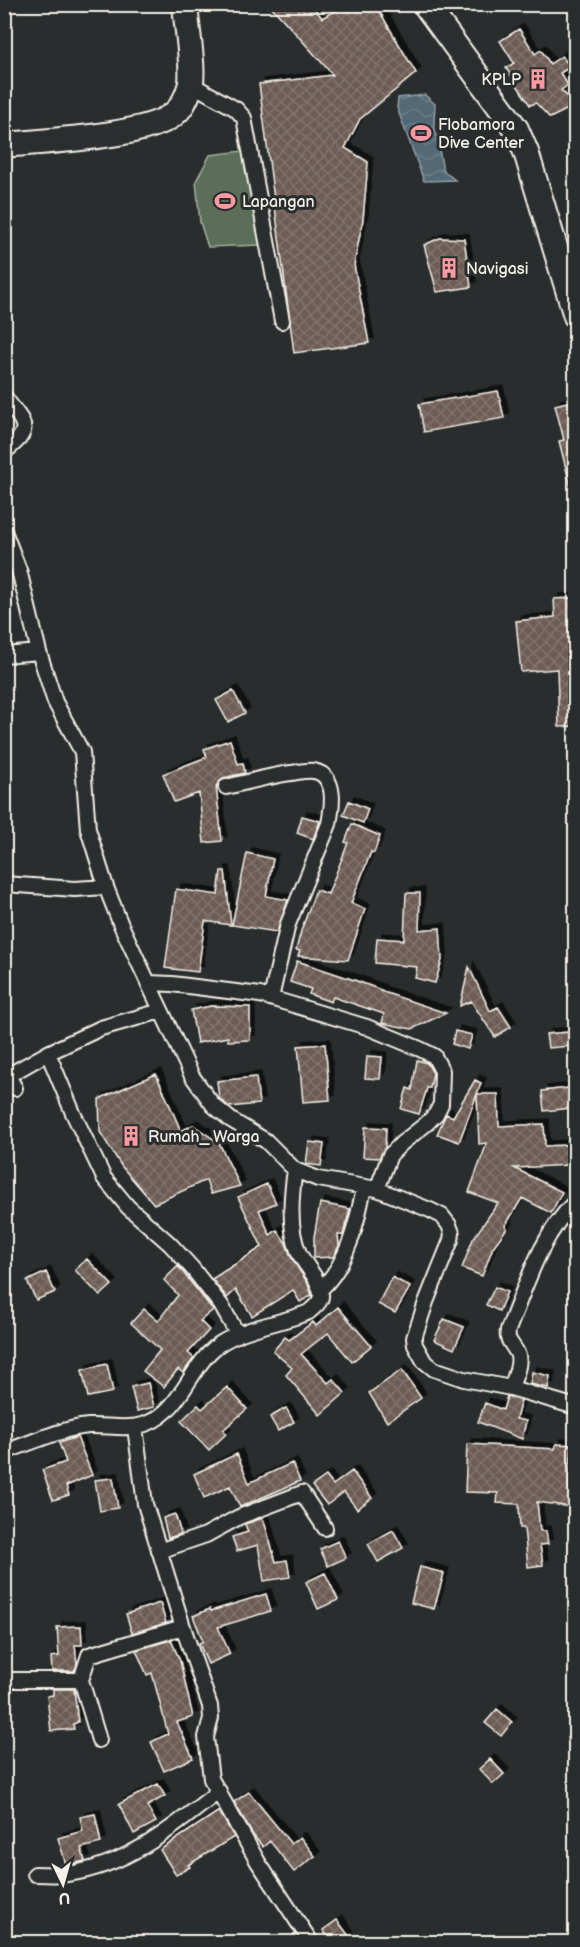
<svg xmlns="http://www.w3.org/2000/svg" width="580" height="1947" font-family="'Balsamiq Sans',sans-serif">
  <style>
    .pitch { fill: #5a6e59; stroke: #a7b0a0; stroke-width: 1.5 }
    .water { fill: url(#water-waves); stroke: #939fa4; stroke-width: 1.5 }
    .building { fill: url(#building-cross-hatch); stroke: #f4f1e8; stroke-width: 1.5; filter: url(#shadow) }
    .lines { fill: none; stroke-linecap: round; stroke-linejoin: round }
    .street-casing { stroke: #f4f1e8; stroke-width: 18 }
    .highway-casing { stroke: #f4f1e8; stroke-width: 28 }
    .street { stroke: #2a2d2e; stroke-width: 14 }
    .highway { stroke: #2a2d2e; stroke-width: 24 }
    .labels { text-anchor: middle; stroke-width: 6; stroke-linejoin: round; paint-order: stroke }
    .poi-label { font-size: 16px; fill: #f4f1e8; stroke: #2a2d2e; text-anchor: start }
  </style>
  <defs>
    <pattern id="water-waves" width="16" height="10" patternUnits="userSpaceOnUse" patternTransform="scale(1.5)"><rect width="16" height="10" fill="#526976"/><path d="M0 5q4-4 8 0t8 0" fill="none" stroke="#6c7f8a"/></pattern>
    <pattern id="building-cross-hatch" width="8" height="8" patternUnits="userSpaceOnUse" patternTransform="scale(1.5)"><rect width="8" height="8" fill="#6c5c55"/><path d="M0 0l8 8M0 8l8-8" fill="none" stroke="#82746d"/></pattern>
    <filter id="shadow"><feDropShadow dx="5" dy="-5" stdDeviation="0" flood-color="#0009"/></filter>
  </defs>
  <rect width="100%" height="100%" fill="#2a2d2e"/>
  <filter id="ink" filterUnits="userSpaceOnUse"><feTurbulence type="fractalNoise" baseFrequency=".0167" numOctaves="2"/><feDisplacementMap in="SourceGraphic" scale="12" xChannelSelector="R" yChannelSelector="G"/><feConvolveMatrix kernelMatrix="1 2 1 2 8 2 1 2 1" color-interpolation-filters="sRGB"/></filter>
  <g filter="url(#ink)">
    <path class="pitch" d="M243,151l17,94 -52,2 -8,-25 -4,-41 14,-26z"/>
    <path class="water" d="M425,95l10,9 -1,20 9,46 12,10 -31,1 -27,-73 1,-10z"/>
    <path class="building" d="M269,4h42l11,14 25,-14h28l41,69 -56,46 -15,29 23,14 -5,57 -9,46 15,78 -75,10 -35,-269 74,-9z
      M519,29l16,25 6,-4 9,14 12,-8 8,11 -10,6 8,12 -7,5 15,15 -26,13 -14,-15 -6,2 -24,-37 8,-5 -14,-22z
      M440,238l24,1 7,48 -34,5 -13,-47z
      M498,391l6,27 -80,14 -5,-28z
      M576,400v88h-5l-12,-47 5,-1 -9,-35z
      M574,598l2,128 -17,1 -2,-58 -36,3 -5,-51 39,-4 -1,-18z
      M233,691l12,22 -17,9 -12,-22z
      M230,740l8,24 5,-1 2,10 -22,5 -7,8 6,55 -18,2 -5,-50 -25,9 -11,-28 44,-17 -3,-8z
      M349,801l19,8 -5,14 -20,-8z
      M302,816l18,5 -7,18 -16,-6z
      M352,824l28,12 -6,17 -3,-1 -20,51 14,6 -17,51 -50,-4 2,-5 -4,-1 5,-19 15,-41 12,4 20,-51 -3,-1z
      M247,853l26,6 -7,37 22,4 -11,32 -45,-7z
      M221,871h4l6,54 -26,-4 -7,51 -33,-4 11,-79 42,6z
      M406,893h14l-1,37 21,-2 2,32 -7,23 -20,-5 2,-11 -42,-4 2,-25 27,2z
      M297,961l57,19 27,10 -1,1 66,22 -34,16 -30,-6 2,-9 -51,-17 -2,5 -22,-8 2,-5 -21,-7z
      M469,967l21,44 8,-4 13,20 -16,10 -24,-36 -11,5z
      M211,1006l39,1v33l-22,1v-4l-31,6 -6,-33z
      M455,1031l17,4 -4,14 -16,-5z
      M569,1032l2,14 -23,2 -2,-14z
      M325,1044l5,56 -27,2 -5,-56z
      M367,1056l15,1 -2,22 -15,-1z
      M417,1060l10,3 6,10 -3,15h-3l-8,26 -18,-5 6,-21 5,2z
      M156,1074l25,57 12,-6 26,18 21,43 -29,8 -5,-14 -52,24 -32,-37 -22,-35 -1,-33z
      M256,1077l3,27 -30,3 -10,-9 -2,-17z
      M475,1080l6,3 -22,59 -22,-8 9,-20 7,3z
      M569,1088l2,20 -27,3 -2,-20z
      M477,1094h21l1,32 45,-2 1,22 23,-1 1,20 -55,3 48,24 -11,21 -29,-15 -17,28 2,2 -14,19 -11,29 -20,-8 11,-29 25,-36 -29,-11 18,-49 -8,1z
      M365,1127l21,1 -1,19 -6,11 -16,-1z
      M309,1142l15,2 -3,22 -15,-2z
      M267,1184l9,19 -17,7 11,25 7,-5 9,13 5,14 16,25 5,13 -12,7 -7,-12 -41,26 -16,-26 -9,8 -15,-19 50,-32 -24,-50z
      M320,1203l30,6 -7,26h-5l1,11 -6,11 -19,1v-21z
      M87,1259l25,26 -12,11 -25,-26z
      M178,1266l35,44 -13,11 9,9 -21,23 6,5 -11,15 -5,-4 -14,18 -21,-16 17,-21 -29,-27 13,-14 14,12 20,-26 -14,-15z
      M46,1272l9,20 -19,8 -9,-19z
      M392,1277l18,10 -15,26 -17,-9z
      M495,1287l12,5 -8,19 -13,-6z
      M338,1307l33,39 -19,16 -24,-29 -27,21 27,29 5,-4 12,14 -25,22 -34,-40 6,-7 -19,-17 12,-14 4,3 24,-18 3,4z
      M444,1319l20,8 -10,22 -20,-9z
      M107,1364l6,28 -25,5 -6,-27z
      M402,1370l19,28 -34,24 -18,-29z
      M532,1372l18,4 -2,12 -18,-4z
      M148,1383l6,24 -17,4 -6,-24z
      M227,1387l20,22 -24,21 3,4 -17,16 -28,-29 17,-16 4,4z
      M507,1396l14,4 -5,19 10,2 -4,18 -44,-17 7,-19 18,7z
      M286,1408l8,14 -16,9 -8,-14z
      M77,1437l15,38 -26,11 3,9 -16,5 -11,-30 24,-8 -7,-19z
      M467,1444l88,5 1,-5 16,1 -3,44 5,1 -3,17 -34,-5 3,29h6l2,13 -8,1 3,20 -15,2 -4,-39h-4l-1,-24 -22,-1 1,-10 -33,-1z
      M237,1454l12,29 43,-20 8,18 -60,26 -10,-21 -26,12 -10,-24z
      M352,1471l20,27 -15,11 -13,-17 -17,13 -15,-19 14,-10 7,9z
      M113,1478l5,30 -18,3 -5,-31z
      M175,1514l6,20 -13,4 -5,-20z
      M263,1518l13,44 11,-2 3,17 -26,4 -6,-36 -21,6 -5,-14 16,-5 -3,-8z
      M393,1530l10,18 -25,14 -10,-18z
      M338,1541l8,17 -18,8 -8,-17z
      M420,1567l24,6 -10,36 -23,-6z
      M325,1573l13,27 -20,9 -12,-27z
      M266,1594l5,17 -53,16 12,27 -22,10 -9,-21 4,-2 -10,-25 17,-7 1,2z
      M160,1603l6,20 -34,10 -6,-19z
      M81,1626l1,19h-7l2,20 -3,6h-22l-1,-14 8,-1 -2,-29z
      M171,1640l9,21 13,56 -16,5 16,36 -29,13 -13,-29 17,-8 -16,-61 -5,2 -11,-25z
      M53,1689h21l4,33 -5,2 1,5 -23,2 -4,-35 6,-1z
      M497,1709l15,13 -11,14 -16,-13z
      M490,1759l14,15 -11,10 -14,-15z
      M158,1784l7,12 -18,10 9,16 -22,12 -15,-30z
      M249,1792l42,52 9,-7 15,19 -21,16 -24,-31 -7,6 -10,-12 -19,-33z
      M219,1811l15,26 -46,28 2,2 -14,8 -16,-25z
      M95,1814l6,29 -20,5 4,13 -19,4 -8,-27 25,-7 -3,-14z
      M337,1920l12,16 -10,6h-8l-8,-12z"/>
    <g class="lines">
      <g class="street-casing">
        <path id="street" d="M191,84l45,25 8,9 38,203
          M4,396c18,27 33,31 0,56
          M4,531l15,39 20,82 16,50 27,50 6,77 18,58 15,38 71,151 21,29 18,15 35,21 29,29 23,9 59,10 53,21 12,6 7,9 3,8 -1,7 -25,62 -12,36 1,7 9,16 10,8 30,10 47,9 65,19
          M4,655l35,-3
          M226,787c22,-5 43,-11 65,-14 7,-1 16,-3 23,-2 24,5 18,37 15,53l-41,100 -17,74
          M4,884l71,5 31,-2
          M148,983l24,1 88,11 107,32 53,22 14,7 8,15 -1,33 -5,10 -10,10 -24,19 -12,12 -13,34
          M48,1053l25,60 31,65 24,29 42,37 22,24 29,37 17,30
          M4,1068l11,20
          M9,1075l39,-22 53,-25 60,-17
          M320,1290c28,-26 37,-67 44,-103
          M511,1388c3,-10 11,-25 6,-35 -5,-10 -11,-12 -9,-23 18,-44 33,-96 68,-129
          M135,1427l10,77 38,123 27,79 1,12 -5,19 5,42 47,83 53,80
          M4,1452c27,-9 56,-23 84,-26 20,-1 41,5 60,-3 34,-14 42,-57 70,-78 26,-18 62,-21 91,-33 5,-5 13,-10 12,-18 -1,-15 -16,-28 -22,-41 -11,-24 -8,-57 -4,-83
          M159,1551l47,-16 33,-18 63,-24 23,35
          M4,1680h77
          M99,1740l-18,-60 8,-25 94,-28
          M35,1874c11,0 22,1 32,0 60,-8 107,-47 152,-83"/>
      </g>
      <g class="highway-casing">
        <path id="highway" d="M425,4l91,125 10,23 50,164
          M4,145c39,-4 143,-8 170,-31 9,-7 13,-17 16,-27 5,-16 -4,-63 -5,-83"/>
      </g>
      <use href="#street" class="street"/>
      <use href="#highway" class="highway"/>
    </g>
  </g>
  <defs>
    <g id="building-bare" transform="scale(1.62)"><path d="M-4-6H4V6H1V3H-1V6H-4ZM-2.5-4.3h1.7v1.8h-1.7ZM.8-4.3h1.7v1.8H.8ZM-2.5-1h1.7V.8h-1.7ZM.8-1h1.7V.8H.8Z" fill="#ff9aa2" stroke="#2a2d2e" stroke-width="2.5" paint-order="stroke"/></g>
    <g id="stadium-bare" transform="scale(1.62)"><path d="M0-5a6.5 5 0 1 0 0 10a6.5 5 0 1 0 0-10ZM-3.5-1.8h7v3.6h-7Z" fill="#ff9aa2" stroke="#2a2d2e" stroke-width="2.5" paint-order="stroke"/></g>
  </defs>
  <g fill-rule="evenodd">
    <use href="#building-bare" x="538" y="79"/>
    <use href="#stadium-bare" x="421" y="133"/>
    <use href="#stadium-bare" x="225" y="201"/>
    <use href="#building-bare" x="449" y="268"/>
    <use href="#building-bare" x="131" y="1136"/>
  </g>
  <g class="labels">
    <g class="poi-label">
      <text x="521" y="85" text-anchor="end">KPLP</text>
      <text x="438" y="130">Flobamora<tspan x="438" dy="18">Dive Center</tspan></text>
      <text x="242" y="207">Lapangan</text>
      <text x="466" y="274">Navigasi</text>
      <text x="148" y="1142">Rumah_ Warga</text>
    </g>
  </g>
  <rect width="580" height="1947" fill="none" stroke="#2a2d2e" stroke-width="24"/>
  <rect x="12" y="12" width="556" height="1923" fill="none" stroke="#f4f1e8" stroke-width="2" filter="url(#ink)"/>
  <g transform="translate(63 1884) rotate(175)" stroke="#2a2d2e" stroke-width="4.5" paint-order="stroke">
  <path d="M0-4.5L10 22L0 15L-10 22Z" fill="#f4f1e8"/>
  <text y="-9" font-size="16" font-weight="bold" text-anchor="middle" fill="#f4f1e8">U</text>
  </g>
</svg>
